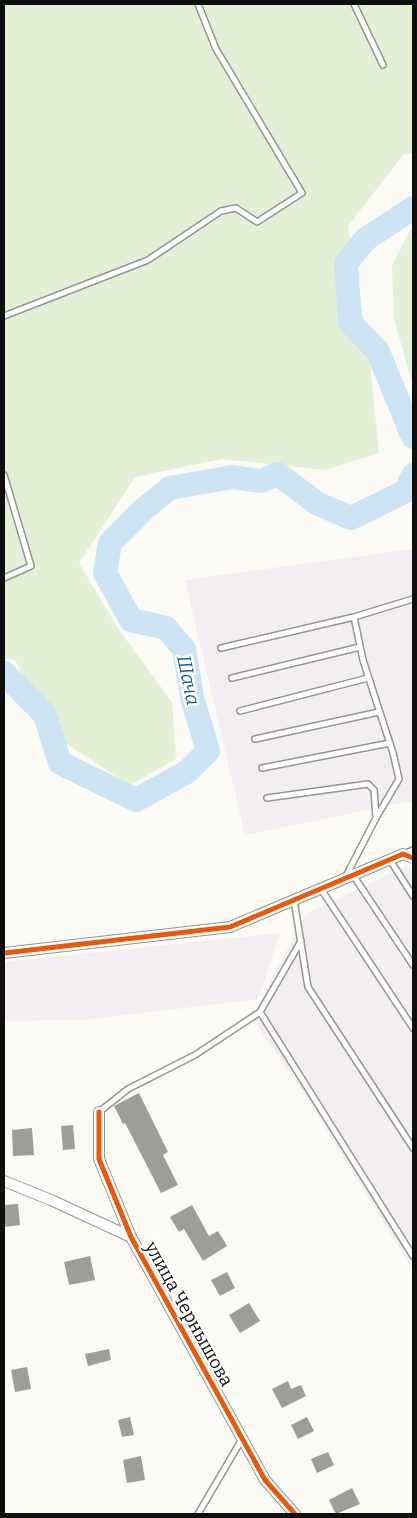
<svg xmlns="http://www.w3.org/2000/svg" width="417" height="1518" font-family="Bitter,serif">
  <style>
    .industrial { fill: #f3eef1 }
    .green { fill: #e3f0d6 }
    .lines { fill: none; stroke-linecap: round; stroke-linejoin: round }
    .river { stroke: #cde4f4; stroke-width: 24 }
    .building { fill: #9f9d9a }
    .lane-casing { stroke: #959593; stroke-width: 8 }
    .street-casing { stroke: #959593; stroke-width: 12 }
    .lane { stroke: #fefefe; stroke-width: 5 }
    .street { stroke: #fefefe; stroke-width: 10 }
    .cycleway-casing { stroke: #fff; stroke-width: 8 }
    .cycleway { stroke: #e8590c; stroke-width: 5 }
    .labels { text-anchor: middle; stroke-width: 5; stroke-linejoin: round; paint-order: stroke }
    .street-label { font-size: 18px; fill: #0f0f0f; stroke: #fff }
    .water-label { font-size: 19px; font-style: italic; fill: #1f5d9a; stroke: #fff }
  </style>
  <rect width="100%" height="100%" fill="#fbfaf5"/>
  <path class="industrial" d="M413,549v252l-168,34 -60,-255z
    M406,866l7,2v402l-106,-172 -58,-84 12,-14 45,-86z
    M280,933l-22,66 -173,21 -81,1v-59z"/>
  <path class="green" d="M4,4h409v148l-10,3 -55,71 21,129 10,98 -54,17 -103,-11 -87,18 -56,86 40,67 53,72 4,57 -46,26 -76,-49 -39,-76 -11,-2z
    M413,225v161l-19,-67 -2,-53z"/>
  <g class="lines">
    <path class="river" d="M413,208l-47,31 -20,24 4,59 28,30 35,85
      M4,673l41,42 15,48 76,37 51,-28 21,-21 -16,-54 -8,-48 -18,-21 -35,-8 -26,-47 5,-30 34,-34 26,-21 62,-11 29,4 17,-7 40,30 33,14 55,-27 7,-16"/>
  </g>
  <path class="building" d="M139,1093l29,59 -5,3 15,30 -17,8 -36,-70 -2,1 -9,-18z
    M73,1125l2,24 -12,1 -2,-24z
    M32,1128l2,27 -21,1 -1,-26z
    M18,1204l2,21 -16,2v-22z
    M192,1205l17,31 9,-5 9,15 -24,15 -19,-32 -5,3 -9,-15z
    M90,1256l5,24 -26,5 -5,-23z
    M227,1272l8,16 -15,8 -9,-16z
    M249,1303l11,18 -20,12 -11,-18z
    M109,1349l2,11 -23,6 -3,-12z
    M27,1367l4,22 -16,3 -4,-22z
    M288,1381l3,8 10,-4 5,11 -24,12 -10,-19z
    M130,1417l4,18 -12,2 -4,-17z
    M307,1417l7,14 -16,8 -7,-14z
    M328,1452l6,13 -17,8 -6,-14z
    M141,1456l4,24 -18,3 -4,-23z
    M352,1488l8,16 -24,10 -7,-14z"/>
  <g class="lines">
    <g class="lane-casing">
      <path id="lane" d="M354,4l29,61
        M4,316l144,-56 73,-49 15,-3 21,14 45,-29 -86,-144 -18,-45
        M4,475l27,91 -27,12
        M354,617l9,43 30,93 6,26 -23,39
        M221,648l133,-31 59,-18
        M232,678l128,-31
        M240,711l128,-33
        M255,739l124,-27
        M262,768l128,-25
        M267,798l101,-14 6,6 2,28 -30,58
        M404,854l9,-4
        M390,860l23,36
        M353,875l60,90
        M321,889l92,139
        M294,900l14,87 105,161
        M301,941l-41,71 153,244
        M99,1112l29,-23 67,-34 65,-43
        M198,1514l44,-75"/>
    </g>
    <g class="street-casing">
      <path id="street" d="M4,953l226,-26 173,-73 10,4
        M99,1112v47l32,78 134,243 30,34
        M4,1181l47,19 80,37"/>
    </g>
    <use href="#lane" class="lane"/>
    <use href="#street" class="street"/>
    <g class="cycleway-casing">
      <path id="cycleway" d="M4,953l226,-26 173,-73 10,4
        M99,1112v47l32,78 134,243 30,34"/>
    </g>
    <use href="#cycleway" class="cycleway"/>
  </g>
  <g class="labels">
    <g class="street-label">
      <text transform="translate(189 1314) rotate(61)" y="6">улица Чернышова</text>
    </g>
    <g class="water-label">
      <text transform="translate(189 680) rotate(78)" y="7">Шача</text>
    </g>
  </g>
  <rect width="417" height="1518" fill="none" stroke="#0f0f0f" stroke-width="10"/>
</svg>
